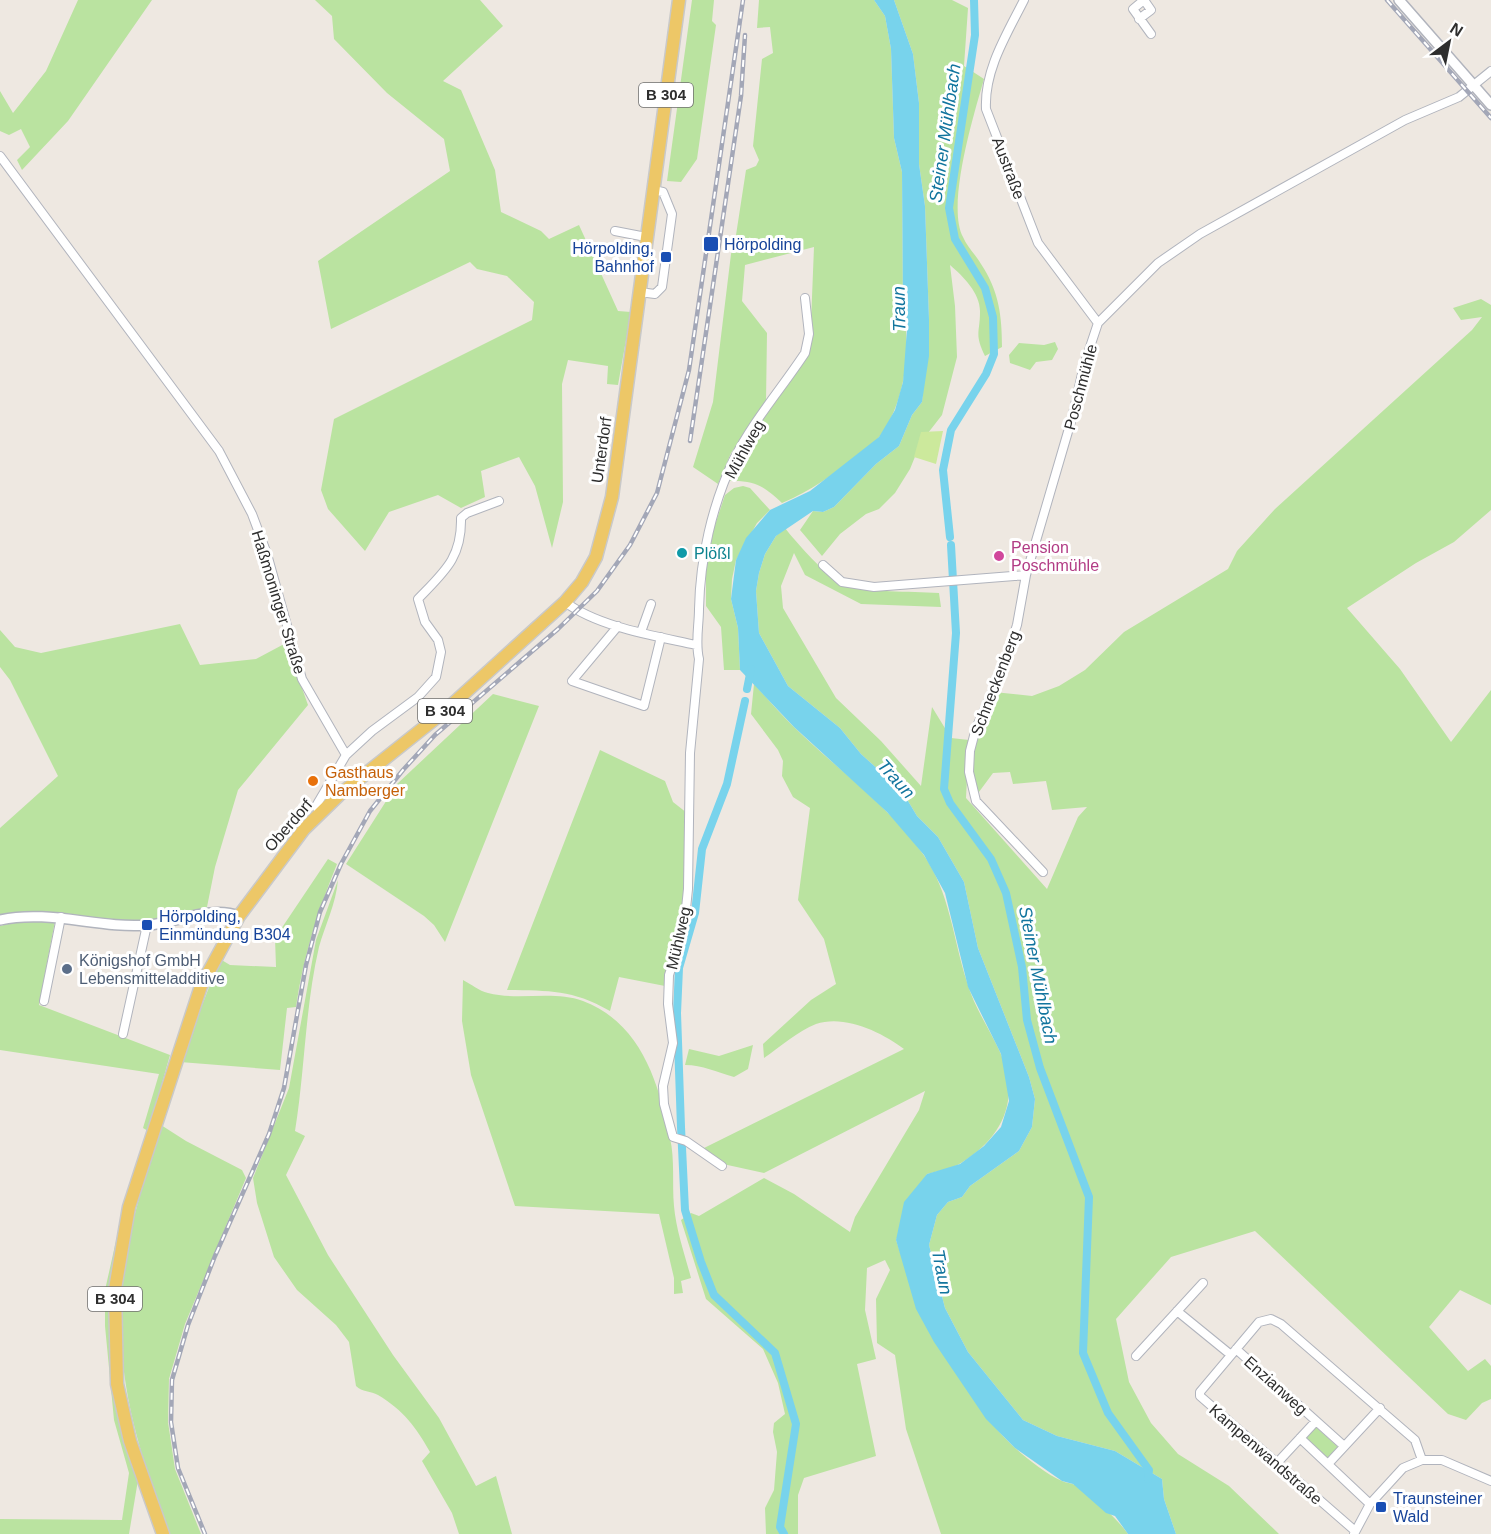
<svg xmlns="http://www.w3.org/2000/svg" width="1491" height="1534" font-family="Helvetica,sans-serif">
  <style>
    .green { fill: #bae3a0 }
    .pitch { fill: #cce99c }
    .water { fill: #78d3ec }
    .lines { fill: none; stroke-linecap: round; stroke-linejoin: round }
    .canal { stroke: #78d3ec; stroke-width: 8 }
    .minor-casing { stroke: #b1b4bd; stroke-width: 10 }
    .tertiary-casing { stroke: #b1b4bd; stroke-width: 12 }
    .primary-casing { stroke: #c9c9c9; stroke-width: 15 }
    .minor { stroke: #fff; stroke-width: 8 }
    .tertiary { stroke: #fff; stroke-width: 9 }
    .primary { stroke: #edc767; stroke-width: 12 }
    .rail-casing { stroke: #a3a7b7; stroke-width: 4.5 }
    .rail { stroke: #fff; stroke-width: 2; stroke-dasharray: 7; stroke-linecap: butt }
    .transit-dot { fill: #1a4fb4; stroke: #fff; stroke-width: 2 }
    .culture-dot { fill: #0f9aa8; stroke: #fff; stroke-width: 2 }
    .hotel-dot { fill: #d1479c; stroke: #fff; stroke-width: 2 }
    .food-dot { fill: #e8710a; stroke: #fff; stroke-width: 2 }
    .service-dot { fill: #5c6f8a; stroke: #fff; stroke-width: 2 }
    .labels { text-anchor: middle; stroke-width: 6; stroke-linejoin: round; paint-order: stroke }
    .shield { fill: #fff; stroke: #6d6d6d; stroke-width: 1.5 }
    .shield-label { font-size: 15px; font-weight: bold; fill: #2e2e2e }
    .street-label { font-size: 16px; fill: #2e2e2e; stroke: #fff }
    .transit-label { font-size: 16px; fill: #164399; stroke: #fff; text-anchor: start }
    .hotel-label { font-size: 16px; fill: #b23c85; stroke: #fff; text-anchor: start }
    .culture-label { font-size: 16px; fill: #0d838f; stroke: #fff; text-anchor: start }
    .food-label { font-size: 16px; fill: #c56008; stroke: #fff; text-anchor: start }
    .service-label { font-size: 16px; fill: #4e5e75; stroke: #fff; text-anchor: start }
    .water-label { font-size: 18px; font-style: italic; fill: #12759e; stroke: #fff }
  </style>
  <rect width="100%" height="100%" fill="#eee8e1"/>
  <path class="green" d="M78,0h74l-84,121 -46,49 -5,-10 13,-13 -9,-18 -12,6 -9,-4v-40l13,22 33,-42z
    M315,0h165l23,26 -60,55 18,9 34,80 6,42 40,19 8,8 30,-14 39,86 13,1 -13,73 -11,-1 1,-18 -40,-6 -6,24 1,118 -11,46 -17,-62 -16,-29 -38,14 4,26 -24,11 -23,-13 -49,17 -24,39 -37,-42 -7,-19 13,-71 198,-99 2,-18 -27,-26 -30,-7 -7,-7 -139,67 -13,-68 132,-90 -6,-32 -57,-46 -53,-54 -2,-23z
    M692,0h22l-2,21 4,4 -19,134 -16,23 -14,-1z
    M759,0h115l11,16 6,33 3,89 8,34 1,136c8,41 3,93 -23,128 -5,7 -14,12 -21,18 -25,20 -48,37 -77,49 -20,-18 -27,-23 -54,-22l9,-26 73,-108 4,-100 -69,18 -3,36 25,32 -1,69 -35,51 -13,31 -25,-17 20,-65 19,-156 2,2 12,-78 10,-4 3,-6 -6,-14 9,-87 11,-6 -3,-26 -13,1z
    M894,0h58l16,8 -4,58 20,13c-10,35 -38,126 -21,158 4,10 13,18 18,27 18,27 21,52 21,83l-17,9c-11,-23 -5,-22 -5,-45 0,-18 -17,-35 -30,-46l5,41 2,51 -15,58 -21,27 -11,27 -15,24 -16,16 -13,5 -26,20 -18,22 -22,-26 13,-19 10,1 11,-5 42,-43 23,-18 13,-31 10,-13 7,-83 -4,-113 -6,-42v-61l-6,-49z
    M1481,299l10,6v205l-37,32 -38,21 -69,45 53,61 51,73 40,-52v615l-31,-15 -31,37 39,44 17,-12 6,7v33l-9,4 -16,17 -18,-6 -193,-183 -84,26 -55,62 13,63 22,41 27,31 51,32 50,48h-103l-12,-35 -2,-20 -47,-28 -58,-15 -34,-16 -55,-68 -23,-44 -16,-63 8,-30 11,-13 14,-5 8,-11 49,-35 13,-24 3,-28 -6,-22 -51,-129 -14,-66 -26,-45 -21,-21 -15,-25 -41,-37 -21,-26 -52,-42 -29,-53 -3,-42 3,-18 6,-19 11,-18 9,-8c9,12 44,51 57,56 29,9 66,7 97,9l2,14 -80,-3 -56,-29 -11,-22 -13,33 2,22 53,90 45,43 40,45 11,-79 19,31 18,2 -3,58 81,91 31,-72 9,-10 -35,3 -6,-29 -33,3 -3,-12 -17,1 -17,23c-10,-42 2,-67 18,-104l38,4 27,-10 26,-16 39,-38 104,-63 9,-18 38,-42 197,-179 10,-13 -21,3 -8,-12z
    M1055,342l3,7 -6,11 -16,2 -6,8 -20,-7 -1,-8 10,-12 25,2z
    M743,486l7,2 20,22 -13,13 -21,37 -4,19 -1,20 7,29 2,42h-16l-3,-43 -15,-21v-38l8,-40 11,-33 9,-7z
    M180,624l20,41 56,-6 30,-16 22,62 -70,85 -23,77 -9,45 -63,11 -108,-12 -35,4v-87l58,-52 -48,-96 -10,-13v-37l15,17 26,6z
    M754,684c13,14 26,30 40,43 43,42 94,78 129,127 27,38 30,85 44,128 7,25 22,46 33,70 21,47 3,85 -39,111 -9,6 -23,8 -34,11l-31,66 7,21c32,64 58,136 110,185 13,12 33,28 49,35 4,2 9,2 13,4 16,11 43,34 53,49h-187l-35,-105 -11,-74 -18,-12 -1,-44 14,-29 -5,-10 -18,8 -2,42 11,49 -19,5 19,92 -72,22 -6,17v39h-32l-1,-26 9,-18 3,-38 -4,-20 1,-9 11,-9 -7,-31 -15,-34 -57,-50 -25,-79 10,-7 8,3 65,-38 30,16 56,38 5,-15 64,-107 6,-19 -161,82 -41,-9 -21,-15 202,-100c-22,-17 -60,-35 -88,-25 -18,7 -36,23 -52,34l-1,-14 48,-44 25,-16 -12,-45 -26,-39 12,-92 -17,-11 -11,-21 1,-15 -5,-11 -27,-36z
    M493,694l46,12 -94,236 -11,-17 -10,-9 -78,-52 51,-80z
    M600,750l65,31 8,21 14,11c-1,29 1,59 -3,88 -3,29 -15,56 -19,85l-46,-9 -9,34c-39,-22 -60,-20 -103,-21z
    M328,859l9,5c-19,47 -34,93 -41,143l-9,1 -7,62 -100,-8 40,-103 10,6 46,2 -1,-29z
    M338,880c-2,24 -13,45 -19,67 -14,60 -14,123 -24,184l10,5 -19,39 42,80 65,100 46,63 37,68 20,-10 16,58h-53l-7,-21 -30,-52 8,-9c-14,-25 -27,-42 -52,-57 -7,-4 -16,-3 -22,-9l-7,-44 -13,-17 -39,-35 -23,-33 -17,-54 -4,-25 36,-90 27,-148z
    M55,921l-16,84 131,50 -43,151 -16,129 27,145 -9,54h-129v-15l122,1 7,-47 -15,-53 -9,-94v-36l18,-80 25,-79 -5,-3 16,-54 -159,-24v-124l16,-4z
    M463,980c8,4 16,11 25,13 31,8 65,-3 95,8 58,22 76,82 87,137 5,22 2,46 4,68 2,24 11,49 17,72l-10,3 2,12 -9,1v-16l-15,-64 -144,-8 -44,-131 -9,-54z
    M753,1045l-5,24 -14,8c-18,-5 -31,-12 -49,-12l4,-16 30,7z
    M161,1125l25,16 56,29 4,8 -61,146 -16,55 -1,43 7,47 26,65h-31c-35,-89 -60,-175 -45,-272 7,-47 23,-92 36,-137z
    M1315,1426l25,23 -12,15 -24,-23 1,-5z"/>
  <path class="pitch" d="M943,431l-7,33 -22,-7 7,-25z"/>
  <path class="water" d="M874,0h20l19,54 6,49v61l6,42 4,113v37l-7,46 -10,13 -13,31 -23,18 -42,43 -11,5 -10,-1 -37,25 -11,18 -6,19 -3,18 3,42 29,53 52,42 21,26 41,37 15,25 21,21 26,45 14,66 51,129 6,22 -3,28 -13,24 -49,35 -8,11 -14,5 -11,13 -8,30 16,63 23,44 55,68 34,16 58,15 47,28 2,20 12,35h-48l-13,-18 -9,-3 -33,-29 -11,-3 -47,-33 -29,-29 -52,-77 -18,-33 -20,-69 8,-38 23,-28 33,-10 24,-18 17,-19 8,-26 -8,-47 -33,-67 -23,-94 -21,-38 -37,-43 -93,-85 -54,-57 -2,-42 -7,-29 5,-39 10,-22 24,-28 40,-19 69,-54 16,-27 8,-28 4,-53 -4,-21 -1,-136 -8,-34 -3,-89 -6,-33z"/>
  <g class="lines">
    <path class="canal" d="M950,537l-7,-67 8,-40 35,-56 8,-20 -1,-37 -8,-29 -30,-49 -6,-31 26,-173 -1,-35
      M951,545l5,88 -12,156 6,14 41,56 15,34 16,74 5,53 13,48 49,129 -6,156 25,60 41,57 -1,9
      M747,689l4,-20
      M745,701l-18,83 -25,65 -7,64 -16,55 -2,45 4,114 4,83 16,52 13,33 61,58 21,71 -16,103 4,7"/>
    <g class="minor-casing">
      <path id="minor" d="M1024,0c-17,34 -40,70 -38,109l52,134 60,80
        M1139,19l12,-9 -7,-10 -11,9 18,25
        M0,156l219,295 33,63 15,40 35,125 44,76 -30,51 4,7
        M615,231l31,6
        M639,292l16,2 7,-7 10,-73 -9,-22 -10,-2
        M823,565l19,17 32,5 152,-12
        M565,602c33,25 91,34 131,43
        M618,626l-46,55 72,25 17,-69
        M641,632l10,-28
        M346,755l26,-24 46,-34 18,-20 5,-25 -3,-12 -13,-18 -7,-23c26,-27 44,-41 43,-81l6,-5 32,-12
        M1043,872l-67,-71 -7,-29 1,-21 6,-23 24,-52 17,-51 9,-50 46,-157 12,-53 14,-42 60,-60 42,-29 205,-114 54,-23 32,-26
        M44,1001l17,-84
        M123,1034l24,-109
        M722,1166l-36,-25 -13,-4 -9,-33 -1,-18 10,-43 -5,-39 1,-29 15,-47 4,-39 2,-136 9,-94c-4,-17 0,-33 0,-50 1,-50 13,-104 35,-150 19,-38 48,-71 71,-106l4,-19 -4,-36
        M1177,1311l54,44
        M1236,1349l108,97
        M1136,1356l67,-73
        M1300,1438l70,66
        M1277,1463l39,-42
        M1328,1464l52,-56
        M1354,1530l-154,-134v-4l59,-70 12,-3 10,5 134,116 7,20
        M1354,1534l16,-30 33,-36 19,-8h20l49,21"/>
    </g>
    <g class="tertiary-casing">
      <path id="tertiary" d="M1399,0l92,105
        M0,920c50,-11 98,9 148,5 28,-2 63,-20 91,-9"/>
    </g>
    <g class="primary-casing">
      <path id="primary" d="M163,1534l-33,-93 -13,-57 -2,-95 14,-82 72,-221 38,-70 65,-87 35,-34 107,-85 119,-108 17,-20 14,-25 16,-60 67,-497"/>
    </g>
    <use href="#minor" class="minor"/>
    <use href="#tertiary" class="tertiary"/>
    <use href="#primary" class="primary"/>
    <g class="rail-casing">
      <path id="rail" d="M1387,0l104,118
        M690,441l51,-345 4,-61
        M205,1534l-27,-66 -7,-46 1,-42 16,-55 27,-69 54,-122 15,-46 22,-123 14,-53 21,-48 29,-53 33,-41 32,-35 123,-106 39,-38 33,-46 27,-52 32,-123 54,-370"/>
    </g>
    <use href="#rail" class="rail"/>
  </g>
  <g class="transit-dot">
    <rect x="703" y="236" width="16" height="16" rx="3"/>
    <rect x="660" y="251" width="12" height="12" rx="3"/>
    <rect x="141" y="919" width="12" height="12" rx="3"/>
    <rect x="1375" y="1501" width="12" height="12" rx="3"/>
  </g>
  <circle class="culture-dot" cx="682" cy="553" r="6"/>
  <circle class="hotel-dot" cx="999" cy="556" r="6"/>
  <circle class="food-dot" cx="313" cy="781" r="6"/>
  <circle class="service-dot" cx="67" cy="969" r="6"/>
  <g class="labels">
    <g class="shield">
      <rect x="639" y="83" width="54" height="24" rx="4.5"/>
      <rect x="418" y="699" width="54" height="24" rx="4.5"/>
      <rect x="88" y="1287" width="54" height="24" rx="4.5"/>
    </g>
    <g class="shield-label">
      <text x="666" y="100">B 304</text>
      <text x="445" y="716">B 304</text>
      <text x="115" y="1304">B 304</text>
    </g>
    <g class="street-label">
      <text transform="translate(1009 168) rotate(69)" y="6">Austraße</text>
      <text transform="translate(1080 387) rotate(-75)" y="6">Poschmühle</text>
      <text transform="translate(744 449) rotate(-61)" y="6">Mühlweg</text>
      <text transform="translate(601 450) rotate(-82)" y="6">Unterdorf</text>
      <text transform="translate(279 602) rotate(73)" y="6">Haßmoninger Straße</text>
      <text transform="translate(995 683) rotate(-69)" y="6">Schneckenberg</text>
      <text transform="translate(288 825) rotate(-49)" y="6">Oberdorf</text>
      <text transform="translate(678 938) rotate(-77)" y="6">Mühlweg</text>
      <text transform="translate(1276 1385) rotate(42)" y="6">Enzianweg</text>
      <text transform="translate(1266 1454) rotate(41)" y="6">Kampenwandstraße</text>
    </g>
    <g class="transit-label">
      <text x="724" y="250">Hörpolding</text>
      <text x="654" y="254" text-anchor="end">Hörpolding,<tspan x="654" dy="18">Bahnhof</tspan></text>
      <text x="159" y="922">Hörpolding,<tspan x="159" dy="18">Einmündung B304</tspan></text>
      <text x="1393" y="1504">Traunsteiner<tspan x="1393" dy="18">Wald</tspan></text>
    </g>
    <g class="hotel-label">
      <text x="1011" y="553">Pension<tspan x="1011" dy="18">Poschmühle</tspan></text>
    </g>
    <g class="culture-label">
      <text x="694" y="559">Plößl</text>
    </g>
    <g class="food-label">
      <text x="325" y="778">Gasthaus<tspan x="325" dy="18">Namberger</tspan></text>
    </g>
    <g class="service-label">
      <text x="79" y="966">Königshof GmbH<tspan x="79" dy="18">Lebensmitteladditive</tspan></text>
    </g>
    <g class="water-label">
      <text transform="translate(945 133) rotate(-82)" y="6">Steiner Mühlbach</text>
      <text transform="translate(899 309) rotate(-91)" y="6">Traun</text>
      <text transform="translate(896 779) rotate(48)" y="6">Traun</text>
      <text transform="translate(1038 975) rotate(79)" y="6">Steiner Mühlbach</text>
      <text transform="translate(942 1272) rotate(79)" y="6">Traun</text>
    </g>
  </g>
  <g transform="translate(1449 42) rotate(32)" stroke="#ffffff" stroke-width="4.5" paint-order="stroke">
  <path d="M0-4.5L10 22L0 15L-10 22Z" fill="#2e2e2e"/>
  <text y="-9" font-size="16" font-weight="bold" text-anchor="middle" fill="#2e2e2e">N</text>
  </g>
</svg>
